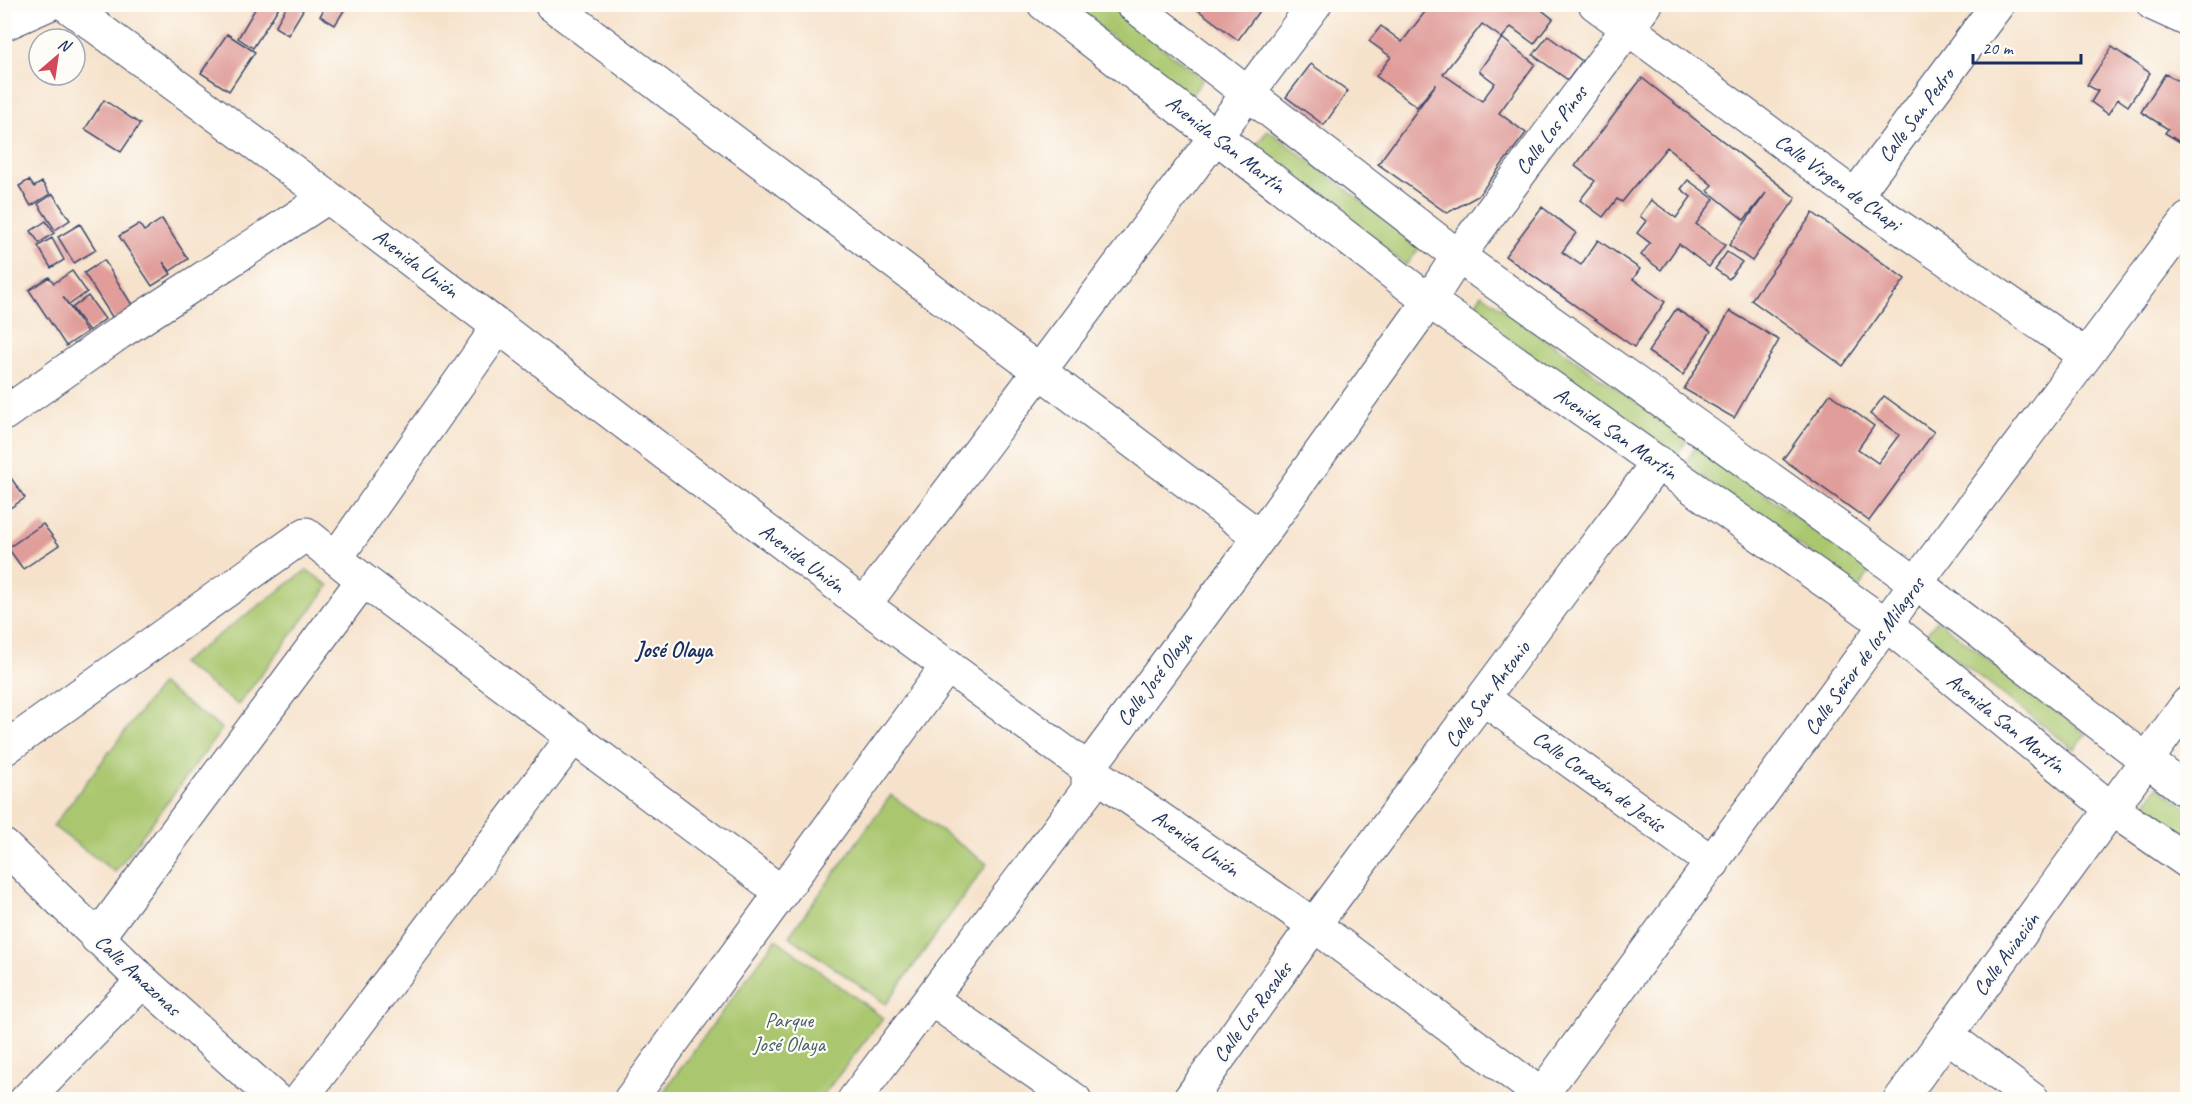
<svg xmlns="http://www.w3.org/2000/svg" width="2192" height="1104" font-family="Caveat,sans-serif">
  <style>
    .green { fill: #aac76f; stroke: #627b66; stroke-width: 1.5 }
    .building { fill: #e09d9a }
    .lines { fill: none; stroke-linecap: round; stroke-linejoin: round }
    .minor-casing { stroke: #3c4a6e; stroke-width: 35 }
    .major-casing { stroke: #3c4a6e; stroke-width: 35 }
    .minor { stroke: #fff; stroke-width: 33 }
    .major { stroke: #fff; stroke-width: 33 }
    .labels { text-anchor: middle; stroke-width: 4.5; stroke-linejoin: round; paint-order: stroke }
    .street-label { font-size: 21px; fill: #1b2f5e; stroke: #fdfcf7 }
    .park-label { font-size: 21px; fill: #465d63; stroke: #fdfcf7 }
    .neighbourhood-label { font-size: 22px; font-weight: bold; fill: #1b2f5e; stroke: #fdfcf7 }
  </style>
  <rect width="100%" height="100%" fill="#fdfcf7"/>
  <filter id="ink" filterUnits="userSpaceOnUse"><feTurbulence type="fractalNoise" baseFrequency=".0167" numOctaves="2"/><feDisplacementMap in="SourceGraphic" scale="12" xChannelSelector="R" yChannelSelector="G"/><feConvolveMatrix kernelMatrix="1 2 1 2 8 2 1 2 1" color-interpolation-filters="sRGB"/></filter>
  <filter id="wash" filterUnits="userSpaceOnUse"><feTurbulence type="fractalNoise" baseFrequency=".008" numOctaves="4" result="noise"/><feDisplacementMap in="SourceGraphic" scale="24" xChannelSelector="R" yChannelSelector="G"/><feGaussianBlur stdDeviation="1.35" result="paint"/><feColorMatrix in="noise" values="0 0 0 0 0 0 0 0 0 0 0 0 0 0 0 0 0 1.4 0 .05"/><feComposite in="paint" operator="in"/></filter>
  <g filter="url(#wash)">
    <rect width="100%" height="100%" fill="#f6e2cb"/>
    <path class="green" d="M1070,5h37l96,74 -13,18z
      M1268,130l153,116 -15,19 -153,-116z
      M1482,294l206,145 -13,18 -205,-145z
      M1697,446l174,124 -12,18 -175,-124z
      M307,570l22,16 -91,119 -57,-42z
      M1937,620l149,114 -12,15 -149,-114z
      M161,684l61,45 -107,143 -62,-46z
      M2158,786l29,22v29l-43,-32z
      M891,795l96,69 -101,140 -97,-68z
      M776,939l107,79 -63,81h-162z"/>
    <g id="blocks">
      <path class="building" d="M258,4l21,3 -26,41 -15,-10z
        M288,4l15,6 -15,25 -13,-8z
        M327,4h21l-13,21 -15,-9z
        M1190,4h74l-26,36z
        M1431,4h103l19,15 -19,25 -23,-17 -9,11 -20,-14 -39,50 39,27 13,-18 -16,-12 23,-33 33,26 -36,49 27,20 -48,63 -31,17 -69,-49 58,-80 -19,23 -41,-31 15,-19 -22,-16 12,-15 21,16z
        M227,34l28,18 -26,39 -28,-18z
        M1548,36l34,25 -14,19 -35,-25z
        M2112,47l38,26 -22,33 -10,-7 -10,15 -17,-12 7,-11 -11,-6z
        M1311,64l37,27 -24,34 -38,-28z
        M2165,74l23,11v62l-23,-14 3,-4 -27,-17z
        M1642,78l154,120 -44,63 -23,-16 37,-52 -22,27 -36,-29 4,-6 -45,-38 -45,55 -5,-3 -14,18 -23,-17 15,-19 -20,-15z
        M104,100l36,24 -19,28 -36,-23z
        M29,180l5,7 8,-5 8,12 -19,12 -12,-20z
        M1688,180l26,19 -18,25 29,21 -16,22 -30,-23 -18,26 -20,-15 9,-12 -13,-10 9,-12 -6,-5 11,-16 25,18 15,-21 -10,-8z
        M53,194l17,26 -15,10 -17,-26z
        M1542,207l34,26 -14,19 19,13 17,-25 42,29 -7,10 32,23 -31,45 -129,-91z
        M1813,213l92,66 -62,87 -92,-66z
        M162,219l26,40 -18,12 -7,-9 8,12 -19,12 -33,-50 20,-12 5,7z
        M46,221l8,12 -15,10 -8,-12z
        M80,224l16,26 -22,13 -16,-26z
        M52,238l12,22 -13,8 -13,-22z
        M1727,252l15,10 -13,17 -14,-10z
        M104,260l30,48 -20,12 -30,-47z
        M72,271l15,21 -18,13 -6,-8 24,35 -21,14 -37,-56 20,-13 5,6z
        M88,296l17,23 -16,12 -17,-23z
        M1676,309l35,22 -28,44 -35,-23z
        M1730,311l49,29 -45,78 -50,-29z
        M4,379l7,8 -7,5z
        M1830,394l44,32 -16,23 20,14 21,-28 -29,-21 14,-18 50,36 -65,89 -86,-62z
        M4,468l21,30 -21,14z
        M43,524l16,21 -36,24 -15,-21z"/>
    </g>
  </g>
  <g filter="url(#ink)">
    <use href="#blocks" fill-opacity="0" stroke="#3c4a6e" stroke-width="1.5"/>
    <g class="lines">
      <g class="minor-casing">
        <path id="minor" d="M65,4l263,193 536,408 224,164 226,156 234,175
          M551,4l709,533
          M1595,4l260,192 230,159
          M2153,4l35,16
          M4,24l45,-20
          M1855,196l143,-192
          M4,414l115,-81 209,-136
          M336,558l163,-232
          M864,605l451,-601
          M1484,699l229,164
          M4,749l302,-215 57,46 418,312
          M4,846l139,135 133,119
          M97,938l266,-358
          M931,999l144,101
          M1948,1036l85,64
          M1542,1094l374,-511 272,-364
          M26,1100l117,-119
          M300,1100l274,-364
          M630,1100l318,-435
          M854,1100l234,-310v-21l172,-232 169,-236 29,-45 188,-252
          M1189,1100l125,-175 344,-463
          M1900,1100l288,-397"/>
      </g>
      <g class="major-casing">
        <path id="major" d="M1044,4l385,297 458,324 223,183 78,54
          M1132,4l326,252 458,327 272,209"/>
      </g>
      <use href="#minor" class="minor"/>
      <use href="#major" class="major"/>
    </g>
  </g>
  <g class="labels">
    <g class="street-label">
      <text transform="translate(1916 115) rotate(-53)" y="7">Calle San Pedro</text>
      <text transform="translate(1551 130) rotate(-53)" y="7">Calle Los Pinos</text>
      <text transform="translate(1226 144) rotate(38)" y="7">Avenida San Martín</text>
      <text transform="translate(1838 182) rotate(36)" y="7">Calle Virgen de Chapi</text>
      <text transform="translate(416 263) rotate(37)" y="7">Avenida Unión</text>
      <text transform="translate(1616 433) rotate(35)" y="7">Avenida San Martín</text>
      <text transform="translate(802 558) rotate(37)" y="7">Avenida Unión</text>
      <text transform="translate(1864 656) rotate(-54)" y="7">Calle Señor de los Milagros</text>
      <text transform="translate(1154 679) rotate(-53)" y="7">Calle José Olaya</text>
      <text transform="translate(1487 694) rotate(-53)" y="7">Calle San Antonio</text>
      <text transform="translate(2006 723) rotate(39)" y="7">Avenida San Martín</text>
      <text transform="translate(1599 781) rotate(36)" y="7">Calle Corazón de Jesús</text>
      <text transform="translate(1196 843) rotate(35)" y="7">Avenida Unión</text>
      <text transform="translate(2006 954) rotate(-54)" y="7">Calle Aviación</text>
      <text transform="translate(138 975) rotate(43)" y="7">Calle Amazonas</text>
      <text transform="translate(1252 1012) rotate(-54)" y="7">Calle Los Rosales</text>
    </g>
    <g class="park-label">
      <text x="789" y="1027">Parque<tspan x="789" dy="24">José Olaya</tspan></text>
    </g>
    <g class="neighbourhood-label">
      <text x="674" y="657">José Olaya</text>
    </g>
  </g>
  <rect width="2192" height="1104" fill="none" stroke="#fdfcf7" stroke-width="24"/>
  <g transform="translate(57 57) rotate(29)"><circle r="28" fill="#fdfcf7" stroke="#a3aaba" stroke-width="1.5"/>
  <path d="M0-4.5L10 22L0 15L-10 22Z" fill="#d1495b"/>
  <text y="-9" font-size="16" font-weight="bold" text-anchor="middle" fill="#1b2f5e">N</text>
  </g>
  <path d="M1973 54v9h108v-9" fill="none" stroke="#1b2f5e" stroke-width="3"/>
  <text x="1982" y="54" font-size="18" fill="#1b2f5e" stroke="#fdfcf7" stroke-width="4.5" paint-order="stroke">20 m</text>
</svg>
